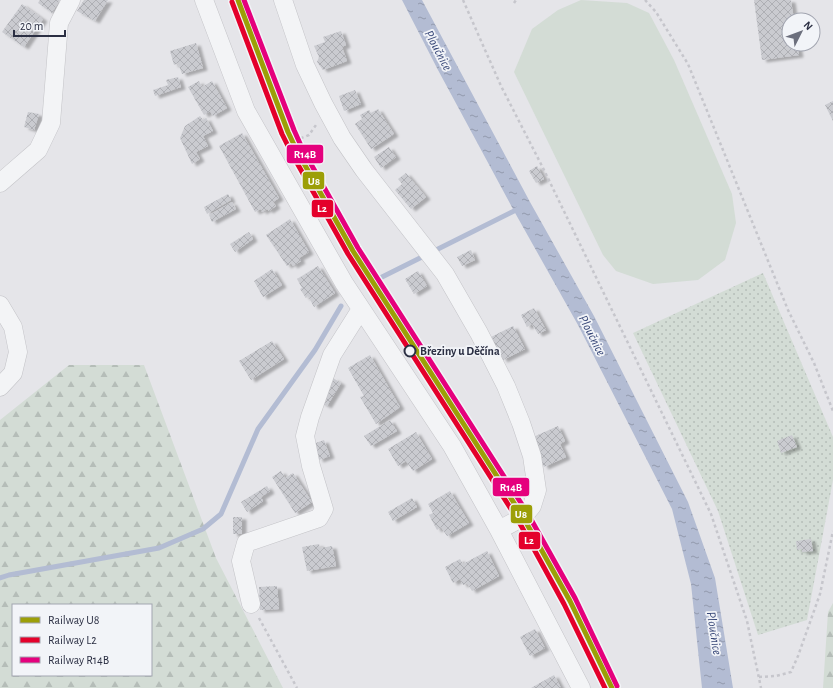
<svg xmlns="http://www.w3.org/2000/svg" width="833" height="688" font-family="'Alegreya Sans',sans-serif">
  <style>
    .forest { fill: url(#forest-firs); fill-rule: evenodd }
    .park { fill: #d3dcd5 }
    .garden { fill: url(#garden-dots) }
    .water { fill: url(#water-ripples) }
    .lines { fill: none; stroke-linecap: round; stroke-linejoin: round }
    .stream { stroke: #b3bcd3; stroke-width: 5 }
    .building { fill: url(#building-cross-hatch); filter: url(#shadow) }
    .minor-casing { stroke: #c3c3c7; stroke-width: 19 }
    .path { stroke: #c6c6cc; stroke-width: 2.5; stroke-dasharray: 3 3; stroke-linecap: butt }
    .minor { stroke: #f3f4f6; stroke-width: 18 }
    .rail-1-casing { stroke: #f2f4f8; stroke-width: 8 }
    .rail-2-casing { stroke: #f2f4f8; stroke-width: 8 }
    .rail-3-casing { stroke: #f2f4f8; stroke-width: 8 }
    .rail-1 { stroke: #9c9f07; stroke-width: 5 }
    .rail-2 { stroke: #e4002b; stroke-width: 5 }
    .rail-3 { stroke: #e5007d; stroke-width: 5 }
    .stop-dot { fill: #f2f4f8; stroke: #2b2f43; stroke-width: 2 }
    .labels { text-anchor: middle; stroke-width: 3.5; stroke-linejoin: round; paint-order: stroke }
    .stop-label { font-size: 12px; font-weight: bold; fill: #2b2f43; stroke: #f2f4f8; text-anchor: start }
    .water-label { font-size: 13px; font-style: italic; fill: #354576; stroke: #f2f4f8 }
    .line-badge { stroke: #f2f4f8; stroke-width: 1.5 }
    .badge-label { font-size: 11px; text-anchor: middle; font-weight: bold; fill: #fff }
  </style>
  <defs>
    <pattern id="forest-firs" width="22" height="20" patternUnits="userSpaceOnUse"><rect width="22" height="20" fill="#d3dcd5"/><path d="M5 1l3.5 6h-7zM16 11l3.5 6h-7z" fill="#b5bdb8"/></pattern>
    <pattern id="garden-dots" width="8" height="8" patternUnits="userSpaceOnUse"><rect width="8" height="8" fill="#d3dcd5"/><path d="M2 2h.1M6 6h.1" fill="none" stroke="#b5bdb8" stroke-width="1.8" stroke-linecap="round"/></pattern>
    <pattern id="water-ripples" width="26" height="14" patternUnits="userSpaceOnUse"><rect width="26" height="14" fill="#b3bcd3"/><path d="M2 4q2-2 4 0t4 0M15 11q2-2 4 0t4 0" fill="none" stroke="#9299ad"/></pattern>
    <pattern id="building-cross-hatch" width="8" height="8" patternUnits="userSpaceOnUse"><rect width="8" height="8" fill="#cacbd0"/><path d="M0 0l8 8M0 8l8-8" fill="none" stroke="#aeafb4"/></pattern>
    <filter id="shadow"><feDropShadow dx="4.5" dy="2.5" stdDeviation="1" flood-color="#0004"/></filter>
  </defs>
  <rect width="100%" height="100%" fill="#e5e5e9"/>
  <path class="forest" d="M69,365h75l72,193 67,130h-283v-268zM13,605h138v70h-138z
    M833,603v85h-10l5,-76z"/>
  <path class="park" d="M581,0l46,3 22,10 25,47 58,134 4,29 -11,37 -27,20 -45,4 -37,-13 -13,-16 -89,-183 18,-43 26,-19z"/>
  <path class="garden" d="M763,273l70,164v43l-26,140 -49,15 -40,-124 -85,-178z"/>
  <path class="water" d="M402,0h20l108,202 64,114 94,186 27,76 18,110h-31l-11,-104 -19,-75 -94,-184 -64,-114 -76,-141z"/>
  <g class="lines">
    <path class="stream" d="M380,278l140,-70
      M0,578l9,-3 150,-27 44,-19 18,-15 37,-85 57,-79 26,-44"/>
  </g>
  <path class="building" d="M40,0h20l-8,13 -14,-10z
    M84,0h24l-13,21 -18,-10z
    M754,0h37l3,20h-5v24h8l2,11 -37,5z
    M22,4l21,15 -19,28 -22,-15z
    M341,31l5,14 -4,2 5,14 -24,9 -6,-8 2,-5 -5,-11 11,-4 -2,-5z
    M196,43l7,25 -21,6 -4,-11 -4,2 -4,-14z
    M178,77l3,10 -26,9 -2,-6 15,-5 -2,-5z
    M199,81l3,6 10,-6 15,27 -14,8 -3,-5 -6,4 -16,-28z
    M355,90l6,14 -17,7 -5,-15z
    M833,101v20l-8,-16z
    M378,109l16,25 -23,15 -16,-25 7,-5 -2,-4 9,-5 2,3z
    M28,112l11,2 -5,16 -10,-3z
    M200,116l3,4 3,-2 7,13 -10,5 5,10 -12,6 4,7 -8,5 -12,-26 5,-12z
    M242,133l37,65 -6,4 3,4 -7,5 -2,-2 -5,3 -1,-3 -6,3 -36,-66z
    M389,147l7,10 -15,11 -7,-11z
    M537,166l7,13 -8,4 -7,-12z
    M406,173l20,24 -15,12 -16,-19 7,-6 -4,-5z
    M228,194l3,6 -24,14 -3,-7z
    M232,202l4,7 -24,13 -3,-7z
    M290,219l19,33 -10,6 2,3 -8,5 -2,-3 -4,3 -21,-31z
    M249,232l4,7 -18,13 -5,-8z
    M471,250l4,10 -13,6 -5,-9z
    M318,266l17,27 -21,14 -6,-11 -2,2 -6,-9 2,-1 -5,-9z
    M272,269l10,16 -19,12 -9,-16z
    M418,271l9,15 -13,8 -9,-15z
    M534,308l12,22 -8,4 -6,-10 -5,3 -6,-12z
    M513,326l12,23 -22,11 -12,-23z
    M272,341l12,18 -33,21 -12,-19z
    M370,355l30,52 -24,17 -16,-27 4,-1 -16,-28z
    M333,378l8,5 -14,23 -7,-4z
    M390,420l7,11 -26,15 -7,-10z
    M558,426l7,15 -5,3 6,13 -22,10 -13,-29z
    M416,432l16,27 -19,12 -7,-10 -8,5 -10,-17z
    M792,435l5,12 -16,6 -4,-12z
    M324,440l6,16 -11,4 -6,-16z
    M281,471l4,7 8,-5 19,29 -17,11 -23,-36z
    M267,486l3,5 -9,6 2,4 -16,11 -6,-10z
    M450,491l19,32 -22,13 -6,-9 -4,3 -8,-15 4,-2 -5,-9z
    M412,498l5,9 -24,14 -5,-9z
    M233,517h9v17h-9z
    M811,539l2,12 -11,1v-3l-5,1 -1,-9z
    M319,544l1,4 12,-2 4,20 -29,5 -5,-24z
    M487,551l12,25 -27,15 -5,-8 -4,2 -3,-6 -7,4 -8,-16 15,-8 3,5z
    M277,586l2,23 -19,1 -1,-23z
    M535,629l10,19 -15,8 -10,-19z
    M554,675l7,13h-30z"/>
  <g class="lines">
    <g class="minor-casing">
      <path id="minor" d="M204,0l42,111 98,172 108,163 47,84 82,158
        M283,0l22,65 18,38 19,35 22,32 81,104 34,59 27,53 15,37 11,33 5,34 -5,16 -9,11 -24,13
        M0,183l38,-33 13,-27 8,-100 12,-23
        M0,305l13,22 5,25 -5,21 -13,14
        M251,604l-10,-43 5,-18 73,-25 5,-9 -13,-43 -6,-30 5,-19 22,-62 29,-46"/>
    </g>
    <path class="path" d="M463,0l38,86 42,82 168,346 36,107 14,67
      M645,0l11,12 32,52 100,246 26,53 19,48
      M514,3l2,-3
      M284,145l25,-10 7,-10
      M259,618l38,70
      M759,677l17,-1 15,-4 7,-16 22,-62 13,-63"/>
    <use href="#minor" class="minor"/>
    <g class="rail-1-casing">
      <path id="rail-1" d="M238,0l50,132 9,19 56,100 170,266 47,84 42,87"/>
    </g>
    <g class="rail-2-casing">
      <path id="rail-2" d="M232,2l50,132 10,20 56,100 170,266 46,84 41,84"/>
    </g>
    <g class="rail-3-casing">
      <path id="rail-3" d="M244,0l50,130 8,18 56,100 170,266 47,84 42,88"/>
    </g>
    <use href="#rail-1" class="rail-1"/>
    <use href="#rail-2" class="rail-2"/>
    <use href="#rail-3" class="rail-3"/>
  </g>
  <circle class="stop-dot" cx="410" cy="351" r="5.5"/>
  <g class="labels">
    <g class="stop-label">
      <text x="420" y="355">Březiny u Děčína</text>
    </g>
    <g class="water-label">
      <text transform="translate(439 50) rotate(62)" y="5">Ploučnice</text>
      <text transform="translate(593 335) rotate(63)" y="5">Ploučnice</text>
      <text transform="translate(715 633) rotate(81)" y="5">Ploučnice</text>
    </g>
  </g>
  <g class="line-badge">
    <rect x="286" y="144" width="38" height="20" rx="4" fill="#e5007d"/>
    <rect x="302" y="171" width="23" height="19" rx="4" fill="#9c9f07"/>
    <rect x="311" y="199" width="23" height="19" rx="4" fill="#e4002b"/>
    <rect x="492" y="477" width="38" height="20" rx="4" fill="#e5007d"/>
    <rect x="510" y="504" width="23" height="20" rx="4" fill="#9c9f07"/>
    <rect x="518" y="531" width="23" height="19" rx="4" fill="#e4002b"/>
  </g>
  <g class="badge-label">
    <text x="305" y="158">R14B</text>
    <text x="314" y="185">U8</text>
    <text x="322" y="212">L2</text>
    <text x="511" y="491">R14B</text>
    <text x="521" y="518">U8</text>
    <text x="529" y="544">L2</text>
  </g>
  <rect x="12" y="604" width="140" height="72" fill="#f2f4f8" stroke="#a2a5b0"/>
  <rect x="20" y="617" width="20" height="6" fill="#9c9f07" stroke="#a2a5b0"/>
  <text x="48" y="624" font-size="12" fill="#2b2f43">Railway U8</text>
  <rect x="20" y="637" width="20" height="6" fill="#e4002b" stroke="#a2a5b0"/>
  <text x="48" y="644" font-size="12" fill="#2b2f43">Railway L2</text>
  <rect x="20" y="657" width="20" height="6" fill="#e5007d" stroke="#a2a5b0"/>
  <text x="48" y="664" font-size="12" fill="#2b2f43">Railway R14B</text>
  <g transform="translate(801 32) rotate(48)"><circle r="19" fill="#f2f4f8" stroke="#a2a5b0"/>
  <path d="M0-3L7 15L0 10L-7 15Z" fill="#6c6f7d"/>
  <text y="-6" font-size="11" font-weight="bold" text-anchor="middle" fill="#2b2f43">N</text>
  </g>
  <path d="M14 30v6h51v-6" fill="none" stroke="#2b2f43" stroke-width="2"/>
  <text x="20" y="30" font-size="12" fill="#2b2f43" stroke="#f2f4f8" stroke-width="3" paint-order="stroke">20 m</text>
</svg>
